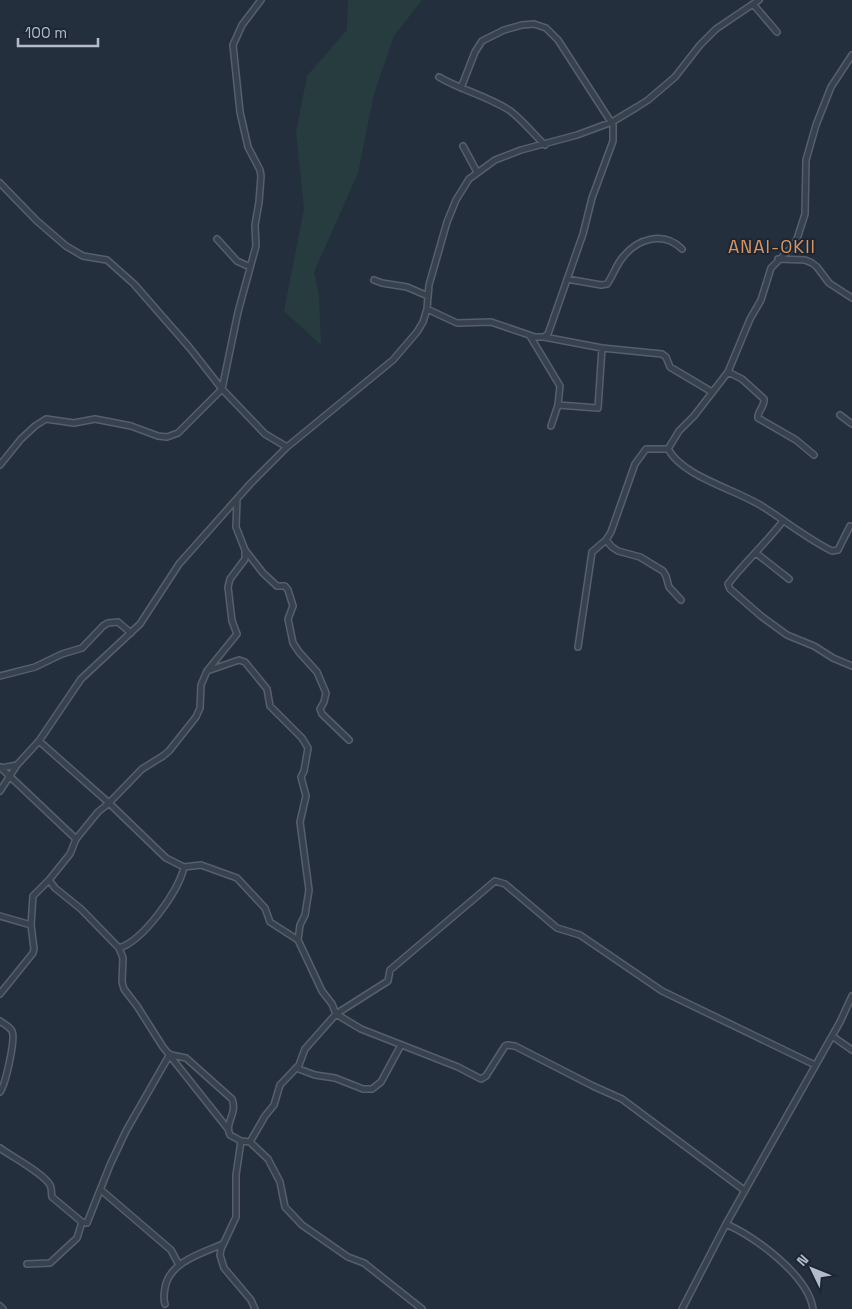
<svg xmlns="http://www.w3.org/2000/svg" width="852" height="1309" font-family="'Space Grotesk',sans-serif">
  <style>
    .green { fill: #263c3f }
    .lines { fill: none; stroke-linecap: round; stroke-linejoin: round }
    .minor-casing { stroke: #565f6c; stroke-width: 8 }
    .minor { stroke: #38414e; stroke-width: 5 }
    .labels { text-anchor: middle; stroke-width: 4; stroke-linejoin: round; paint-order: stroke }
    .quarter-label { font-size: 18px; letter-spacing: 1px; fill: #d59563; stroke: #1d2633 }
  </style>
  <rect width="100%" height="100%" fill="#242f3e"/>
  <path class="green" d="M348,0h74l-28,36 -20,58 -16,79 -44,99 5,24 2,49 -37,-34 20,-102 -8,-77 11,-56 40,-46z"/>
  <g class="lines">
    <g class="minor-casing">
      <path id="minor" d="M753,4l24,28
        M439,77c22,13 48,19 70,33 13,9 24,24 36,35
        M463,146l14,26
        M0,183l37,38 29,25 17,10 24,4 27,24 55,63 33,42 43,45 22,13
        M217,239l20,22 13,6
        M778,259l27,1 7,3 5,4 12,16 23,15
        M567,279l34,6 6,-1c6,-8 9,-19 16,-27 15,-19 41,-26 59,-8
        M374,280l8,3 25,4 21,9
        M427,309l30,14 34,-1 44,15h9l4,-3 35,-100 9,-36 21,-57v-16l-55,-85 -12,-12 -12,-4 -12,1 -18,5 -22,11 -7,11 -14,36
        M530,336l30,50 -2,19 -7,21
        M544,337l58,11 60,6 4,3 4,10 42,25
        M728,372l14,7 22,20c1,8 -7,12 -6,19l38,22 18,15
        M558,405l40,3 4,-60
        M840,415l12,9
        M668,449l11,-18 15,-15 34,-44 22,-53 11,-19 10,-32 21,-21 5,-8 8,-25 1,-54 10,-35 15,-38 21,-32
        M668,449c16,29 71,41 97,59 23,15 43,31 67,43l6,-1 12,-24
        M0,465l21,-26 14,-13 11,-7 28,4 21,-4 36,7 27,10 9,1 11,-4 44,-44 16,-77 18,-66 -1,-21 4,-23 2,-26 -1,-6 -12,-23 -8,-35 -7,-67 9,-20 19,-25
        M783,521c-17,22 -38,41 -55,63l2,5 31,27 26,19 27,11 19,12 19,8
        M606,540l6,7 6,4 22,6 23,14 3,5 3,11 12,13
        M245,550l18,23 14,13h8l3,4 5,16 -5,13 5,24 6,9 18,20 9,21 -2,9 -4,7 2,5 27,26
        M756,553l33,26
        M578,647l14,-95 14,-12 5,-8 24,-68 11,-15h22
        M207,671l32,-11 6,2 22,27 3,17 32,32 6,10 -4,23 -3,6 5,19 -6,26 9,68 -4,25 -5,10 -2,15 24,51 10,13 4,10 25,15 97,38 23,12 5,-3 19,-30 2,-1 8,1 78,40 29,13 122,91
        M0,676l35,-9 27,-13 20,-6 21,-22 5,-3 10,-1 13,11
        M39,741l70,62 57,55 18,9 17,-2 36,13 28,30 5,14 28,18
        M0,767l76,72 -6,15 -21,26 6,8 26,21 38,39 4,10 -1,24 2,7 13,17 26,41 65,82
        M1,768l16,-3
        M0,791l17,-26 22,-24 42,-62 59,-55 39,-60 72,-81 36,-36 106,-87 24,-28 6,-10 4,-13 2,-24 18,-63 9,-22 13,-21 26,-19 26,-10 56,-15 35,-13 25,-15 11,-7 27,-23 25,-32 16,-16 43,-29
        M76,839l22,-27 11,-9 33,-34 21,-13 6,-5 27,-34 4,-9 1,-23 6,-14 30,-37 -5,-13 -4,-34 2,-8 15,-20v-9l-9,-23 1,-28
        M0,916l31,9
        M119,948c24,-7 60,-57 65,-81
        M0,994l33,-41 1,-4 -3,-24 2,-29 16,-16
        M0,1021c4,3 10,6 12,10 4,8 -7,55 -12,61
        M832,1036l20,14
        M171,1055l15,3 46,41c6,15 -8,23 -2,36l11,6 9,1 18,17 12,23 5,25 17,18 46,32 16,6 58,46
        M296,1068l19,7 20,3 28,11h9l9,-7 20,-37
        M241,1141l-5,34v42l-15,32 -1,6 4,13 27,32 4,9
        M250,1142l15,-26 9,-11 6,-20 19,-20 6,-16 31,-35 52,-33 2,-11 105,-89 10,3 52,44 23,7 82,56 153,74
        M0,1148c12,9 43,25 50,37 2,3 1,8 2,12l30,25 5,1 23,-58 16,-34 44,-77
        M101,1190l70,60 8,15
        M726,1224c29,13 82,51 87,85
        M27,1264l23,-1 27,-25 5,-16
        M165,1304c-2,-5 -1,-10 0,-16 4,-26 37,-35 58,-44
        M0,1306l3,3
        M682,1309l44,-85 114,-202 12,-26"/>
    </g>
    <use href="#minor" class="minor"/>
  </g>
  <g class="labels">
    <g class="quarter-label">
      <text x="772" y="253">ANAI-OKII</text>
    </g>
  </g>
  <g transform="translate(812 1269) rotate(313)" stroke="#1d2633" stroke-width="4" paint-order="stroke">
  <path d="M0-4L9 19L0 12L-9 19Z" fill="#b4bcc9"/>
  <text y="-8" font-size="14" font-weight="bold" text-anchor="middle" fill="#b4bcc9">N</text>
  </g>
  <path d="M18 38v8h80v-8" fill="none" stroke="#b4bcc9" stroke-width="2.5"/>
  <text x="25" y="38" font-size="15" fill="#b4bcc9" stroke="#1d2633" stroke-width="4" paint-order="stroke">100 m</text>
</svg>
